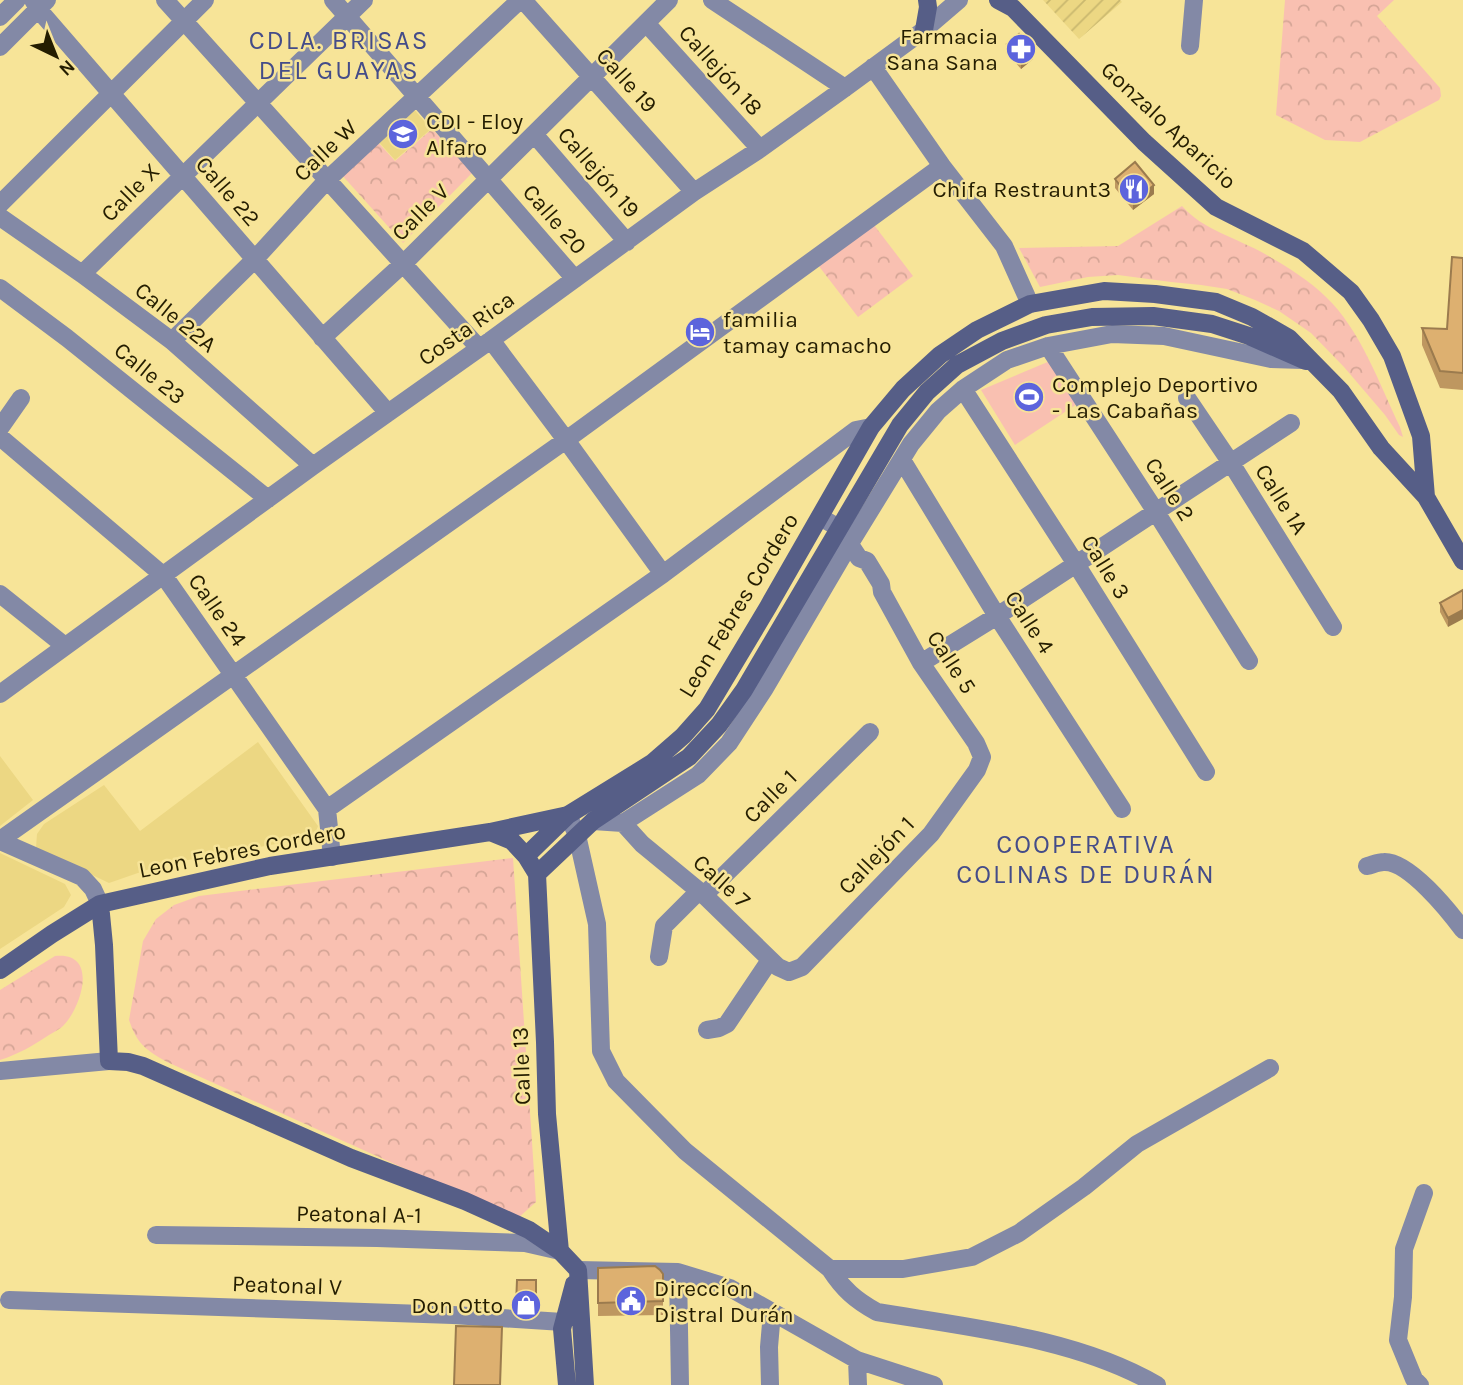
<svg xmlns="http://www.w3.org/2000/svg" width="1463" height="1385" font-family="Karla,sans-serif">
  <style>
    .built { fill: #ecd783 }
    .industrial { fill: url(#industrial-furrows) }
    .grass { fill: #f9c0b1 }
    .park { fill: url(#park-crowns) }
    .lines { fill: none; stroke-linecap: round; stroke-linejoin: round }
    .street { stroke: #8389a6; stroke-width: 18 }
    .secondary { stroke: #565e87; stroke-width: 18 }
    .wall { fill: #be9760 }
    .shaded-wall { fill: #9b7b4e }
    .building { fill: #ddb070; stroke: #9b7b4e; stroke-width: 2 }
    .labels { text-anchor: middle; stroke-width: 5; stroke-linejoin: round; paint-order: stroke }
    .poi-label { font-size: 23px; fill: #241d00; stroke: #f7e498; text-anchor: start }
    .street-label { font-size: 23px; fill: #241d00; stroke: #f7e498 }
    .quarter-label { font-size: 26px; letter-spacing: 2px; fill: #444c89; stroke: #f7e498 }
  </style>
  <defs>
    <pattern id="industrial-furrows" width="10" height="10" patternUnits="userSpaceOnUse" patternTransform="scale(1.75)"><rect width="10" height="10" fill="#ecd783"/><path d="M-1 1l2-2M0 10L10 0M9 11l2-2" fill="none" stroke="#cab86f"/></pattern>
    <pattern id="park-crowns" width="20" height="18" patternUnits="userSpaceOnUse" patternTransform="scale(1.75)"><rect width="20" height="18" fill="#f9c0b1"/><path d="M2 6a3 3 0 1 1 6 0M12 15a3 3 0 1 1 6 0" fill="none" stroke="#d5a596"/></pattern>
  </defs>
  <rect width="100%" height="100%" fill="#f7e498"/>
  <path class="built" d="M412,107l19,22 -36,31 -19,-21z
    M258,742l60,84 -4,11 -153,28 -52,18 -73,-35 1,-14 7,-10 60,-39 36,46z
    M0,756l33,44 -33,26z
    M0,853l65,31 6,11 -7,12 -64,42z"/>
  <path class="industrial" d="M1043,0h77l2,2 -43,37z"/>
  <path class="grass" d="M1050,361l27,43 -62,41 -34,-55z"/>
  <path class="park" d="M1285,0h109l-17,16 63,72 1,8 -2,4 -79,42 -35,-2 -49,-25z
    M432,129l41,43 -70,71 -62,-69 34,-35 20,22z
    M1182,206c21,24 55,32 83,48 21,12 44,26 61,43 34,32 54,88 74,130l3,10 -4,-2 -14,-20 -41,-48 -33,-34 -32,-22 -24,-11 -28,-11 -26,-4 -30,-3 -53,-7 -30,2 -48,10 -21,-39 99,-2z
    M874,225l39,51 -55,41 -40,-52z
    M513,858l23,344 -19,17 -350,-157c-21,-12 -30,-18 -38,-42l14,-79 13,-22 18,-14 25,-9z
    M55,956c44,-5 27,51 8,70 -3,3 -9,6 -14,9 -17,11 -30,19 -49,25v-70z"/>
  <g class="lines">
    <path class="street" d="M33,0l5,9 350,404
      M165,0l314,348
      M333,0l242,279
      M523,0l171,192
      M712,0l133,88
      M0,17l17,-17
      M646,23l114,126
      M1190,46l4,-46
      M0,47l47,-47
      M873,67l69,99 62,80 26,58
      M534,134l93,108
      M0,204l205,-204
      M0,217l82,57 90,67 141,125
      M82,274l282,-274
      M0,288l67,50 201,161
      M322,338l82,-75 265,-263
      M491,340l75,100 97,134
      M172,341l83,-82 73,-80 192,-179
      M1048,346l108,166 93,149
      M963,389l113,175 130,208
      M1187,398l44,65 102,164
      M0,428l21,-30
      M0,437l164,139 163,233 5,48
      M902,460l95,156 125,193
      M0,594l65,52
      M921,663l76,-47 294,-193
      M0,694l313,-228 178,-126 203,-148 66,-43 85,-61 79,-58 35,-30
      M327,809l336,-235 193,-144 15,-3
      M568,815l9,20 20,89 4,127 15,30 69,70 145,118c13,20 25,31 47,43 90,15 200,26 280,73
      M593,821l30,2 75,-48 31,-32 36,-55 84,-143 62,-101 27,-33 25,-22 44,-29 41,-14 64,-12 52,2 107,23 32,1
      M623,823l19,21 62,51 74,72 11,5 13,-5 129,-133 46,-64 5,-13 -6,-14 -55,-80 -39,-71 -1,-8 -14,-23 -8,-3 -20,-30 -19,-11
      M0,840l566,-400 376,-274
      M0,841l82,36 11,12 7,15
      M1367,866c5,-1 11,-4 17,-4 25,-1 65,49 79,68
      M704,895l166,-163
      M659,957l5,-31 35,-35
      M707,1030l12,-2 8,-4 43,-64
      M0,1071l109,-10
      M156,1235l221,3 148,5 35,8
      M830,1269h73l69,-12 47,-24 65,-46 53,-43 133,-76
      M578,1270l100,2 52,16 127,72 77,25
      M678,1272l2,113
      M9,1300l444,15 110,7
      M857,1360l1,25
      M770,1385l-1,-38 3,-35
      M1420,1385l-6,-6 -16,-39 5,-43 1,-48 20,-56"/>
    <path class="secondary" d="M998,0l15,8 131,134 72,65 87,44 48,41 20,28 21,36 29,80 5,61 37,64
      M924,30l4,-23 -1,-7
      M490,832l78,-17
      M526,856l42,-41 84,-52 31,-27 24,-27 61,-102 103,-180 32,-38 37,-34 37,-25 53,-26 74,-13 51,3 61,8 36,15 37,21 52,53 40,57 45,49
      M537,874l56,-53 96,-64 30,-32 25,-35 156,-265 27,-33 30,-27 45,-24 44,-16 46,-8 61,-1 59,8 37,12 57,25
      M100,904l4,41 5,116 19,1 15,4 208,92 114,43 64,29 31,21 18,19 7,115
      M0,970l52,-36 48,-30 170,-38 220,-34 22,9 14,15 11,18 8,168 2,72 13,137
      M567,1385l-5,-56 12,-45"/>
  </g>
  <path class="wall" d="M1007,44l26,15 -12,10 -14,-16z
    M1115,179l39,15 -21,16 -18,-22z
    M1463,258v132l-23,-2 -18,-43v-17l25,1z
    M1463,590l-15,37 -8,-15v-9z
    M598,1268l65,6v41l-65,1z
    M517,1280h19v35l-20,-1z"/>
  <path class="shaded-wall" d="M1033,50v9l-12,10v-9z
    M1154,185v9l-21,16v-8z
    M1463,610v9l-15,8v-9z"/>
  <path class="building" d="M1019,34l14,16 -12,10 -14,-16z
    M1135,162l19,23 -21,17 -18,-23z
    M1452,257l11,1v115l-23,-2 -18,-43 25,1z
    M1463,590v20l-15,8 -8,-15z
    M655,1266l5,4 3,4v27l-65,2v-35z
    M517,1280h19v26l-20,-1z
    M456,1326l46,1 -2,58h-46z"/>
  <defs>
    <g id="pharmacy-disc" transform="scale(1.575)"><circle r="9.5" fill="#5c64dc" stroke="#f7e498"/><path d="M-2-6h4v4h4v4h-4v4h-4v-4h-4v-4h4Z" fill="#fff"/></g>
    <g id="school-disc" transform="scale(1.575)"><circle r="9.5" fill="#5c64dc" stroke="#f7e498"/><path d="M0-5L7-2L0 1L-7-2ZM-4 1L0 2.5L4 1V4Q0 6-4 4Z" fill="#fff"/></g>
    <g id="restaurant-disc" transform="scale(1.575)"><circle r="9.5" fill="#5c64dc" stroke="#f7e498"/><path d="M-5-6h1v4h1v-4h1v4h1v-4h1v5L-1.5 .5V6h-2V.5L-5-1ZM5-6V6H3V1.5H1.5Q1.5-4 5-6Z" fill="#fff"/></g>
    <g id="hotel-disc" transform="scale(1.575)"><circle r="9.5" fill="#5c64dc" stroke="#f7e498"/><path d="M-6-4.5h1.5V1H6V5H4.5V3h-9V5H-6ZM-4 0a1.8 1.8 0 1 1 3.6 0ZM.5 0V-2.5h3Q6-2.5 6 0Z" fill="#fff"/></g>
    <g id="stadium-disc" transform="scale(1.575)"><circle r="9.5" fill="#5c64dc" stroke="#f7e498"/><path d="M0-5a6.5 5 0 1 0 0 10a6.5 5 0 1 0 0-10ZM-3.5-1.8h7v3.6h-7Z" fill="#fff"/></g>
    <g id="civic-disc" transform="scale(1.575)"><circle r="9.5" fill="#5c64dc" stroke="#f7e498"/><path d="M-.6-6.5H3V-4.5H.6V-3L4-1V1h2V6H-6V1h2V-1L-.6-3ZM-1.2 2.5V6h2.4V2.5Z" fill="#fff"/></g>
    <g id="shop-disc" transform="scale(1.575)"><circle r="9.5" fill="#5c64dc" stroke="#f7e498"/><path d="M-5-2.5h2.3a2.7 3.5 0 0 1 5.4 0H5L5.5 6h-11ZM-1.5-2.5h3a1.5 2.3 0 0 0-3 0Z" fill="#fff"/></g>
  </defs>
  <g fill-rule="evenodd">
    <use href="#pharmacy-disc" x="1021" y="49"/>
    <use href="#school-disc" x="403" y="134"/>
    <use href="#restaurant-disc" x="1134" y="189"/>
    <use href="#hotel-disc" x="700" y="332"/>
    <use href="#stadium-disc" x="1029" y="397"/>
    <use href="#civic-disc" x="631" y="1301"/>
    <use href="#shop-disc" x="526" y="1305"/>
  </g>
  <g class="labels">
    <g class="poi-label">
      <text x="998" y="44" text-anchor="end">Farmacia<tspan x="998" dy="26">Sana Sana</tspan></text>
      <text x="426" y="129">CDI - Eloy<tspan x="426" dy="26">Alfaro</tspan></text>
      <text x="1111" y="197" text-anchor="end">Chifa Restraunt3</text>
      <text x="723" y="327">familia<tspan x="723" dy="26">tamay camacho</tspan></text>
      <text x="1052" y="392">Complejo Deportivo<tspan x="1052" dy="26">- Las Cabañas</tspan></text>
      <text x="654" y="1296">Direccíon<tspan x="654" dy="26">Distral Durán</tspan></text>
      <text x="503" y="1313" text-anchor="end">Don Otto</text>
    </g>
    <g class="street-label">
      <text transform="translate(721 70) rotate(48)" y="8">Callejón 18</text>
      <text transform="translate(627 80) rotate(48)" y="8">Calle 19</text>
      <text transform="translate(1169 125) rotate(43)" y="8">Gonzalo Aparicio</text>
      <text transform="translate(325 150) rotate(-44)" y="8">Calle W</text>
      <text transform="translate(599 172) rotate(49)" y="8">Callejón 19</text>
      <text transform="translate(228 191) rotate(49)" y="8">Calle 22</text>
      <text transform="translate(130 192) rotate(-45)" y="8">Calle X</text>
      <text transform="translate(420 212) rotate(-45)" y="8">Calle V</text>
      <text transform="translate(555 219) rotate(49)" y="8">Calle 20</text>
      <text transform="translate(176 317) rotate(39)" y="8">Calle 22A</text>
      <text transform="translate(466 328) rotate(-35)" y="8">Costa Rica</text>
      <text transform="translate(150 373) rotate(39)" y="8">Calle 23</text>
      <text transform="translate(1170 489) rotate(57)" y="8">Calle 2</text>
      <text transform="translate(1282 499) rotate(58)" y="8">Calle 1A</text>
      <text transform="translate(1106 567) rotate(58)" y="8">Calle 3</text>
      <text transform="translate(738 605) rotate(-59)" y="8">Leon Febres Cordero</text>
      <text transform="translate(218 610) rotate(55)" y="8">Calle 24</text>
      <text transform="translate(1030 622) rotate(57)" y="8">Calle 4</text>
      <text transform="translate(952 662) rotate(57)" y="8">Calle 5</text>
      <text transform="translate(770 796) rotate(-45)" y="8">Calle 1</text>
      <text transform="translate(242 850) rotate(-11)" y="8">Leon Febres Cordero</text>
      <text transform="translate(876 855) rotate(-46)" y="8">Callejón 1</text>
      <text transform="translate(722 881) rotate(42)" y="8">Calle 7</text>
      <text transform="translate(521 1066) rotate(-92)" y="8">Calle 13</text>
      <text transform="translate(359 1214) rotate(1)" y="8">Peatonal A-1</text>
      <text transform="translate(287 1285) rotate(2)" y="8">Peatonal V</text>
    </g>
    <g class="quarter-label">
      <text x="339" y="49">CDLA. BRISAS<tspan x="339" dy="30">DEL GUAYAS</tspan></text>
      <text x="1086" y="853">COOPERATIVA<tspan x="1086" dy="30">COLINAS DE DURÁN</tspan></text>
    </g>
  </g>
  <g transform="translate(56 56) rotate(137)" stroke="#f7e498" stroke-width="5" paint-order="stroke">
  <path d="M0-5L12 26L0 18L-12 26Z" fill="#241d00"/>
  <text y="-10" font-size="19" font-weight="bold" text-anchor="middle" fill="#241d00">N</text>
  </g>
</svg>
